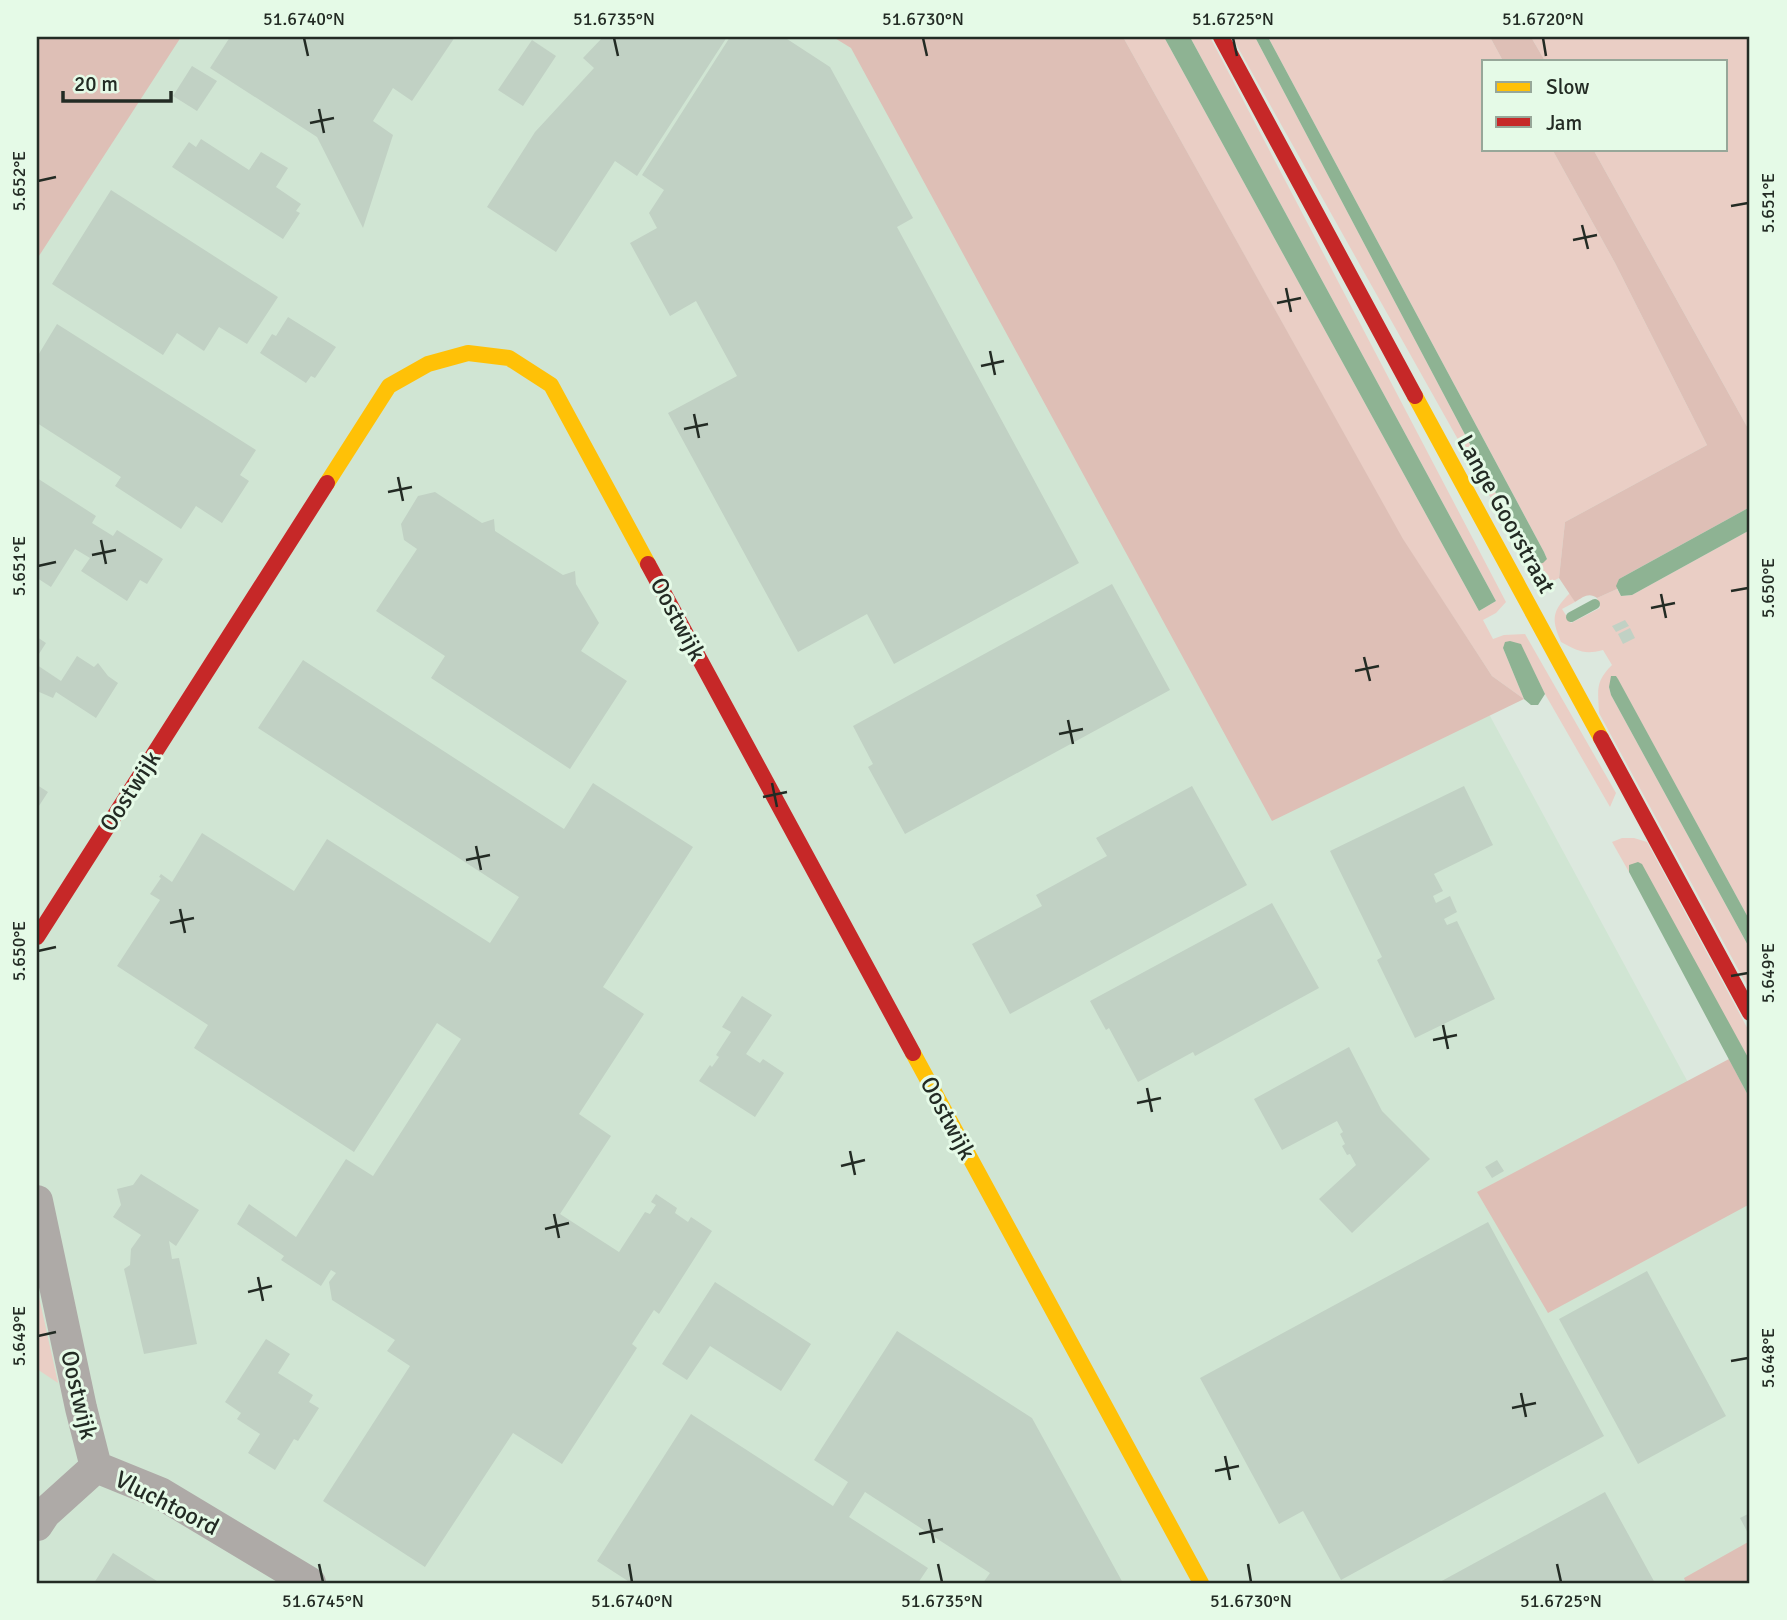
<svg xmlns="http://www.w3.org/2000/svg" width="1787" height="1620" font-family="Signika,sans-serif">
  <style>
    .built { fill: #d0e5d3 }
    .green { fill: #eacec5 }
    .forest { fill: #debfb6 }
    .water { fill: #8eb393 }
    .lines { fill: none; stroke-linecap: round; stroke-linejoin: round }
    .stream { stroke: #8eb393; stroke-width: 10 }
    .building { fill: #c1d1c4 }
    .street { stroke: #aeaaa7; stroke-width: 32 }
    .slow { stroke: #ffc107; stroke-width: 16 }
    .jam { stroke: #c62828; stroke-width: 16 }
    .ticks { fill: none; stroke: #232b24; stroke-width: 2.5 }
    .labels { text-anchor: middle; stroke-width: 6; stroke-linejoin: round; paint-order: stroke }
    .street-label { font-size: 24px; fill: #232b24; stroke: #e5fae7 }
    .neatline { fill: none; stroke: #232b24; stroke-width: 2.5 }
    .ticks-label { font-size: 18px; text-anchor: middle; fill: #232b24 }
  </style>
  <rect width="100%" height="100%" fill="#dce8de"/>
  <path class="built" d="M143,37h980l627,1160v386h-1713v-1362z"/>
  <path class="green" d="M1123,37h41l315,574 17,-10 -306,-564h20l296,565 -10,11 -13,7 10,19 11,-4 21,-1 91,159 -6,14 -65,-113 -24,-49 -18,3 21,51 -32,-23 -89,-136z
    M1232,37h23l273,517 10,10 9,-5 -3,-7 -276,-515h222l13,24h-19v88h68l63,114 92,182 -142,77 -6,56 -8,4h-13z
    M1531,37h219v395l-157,-283h133v-88h-181z
    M1750,530v391l-134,-245 -7,11 2,8 139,254v42l-151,-278c-1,-24 -4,-31 13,-48l-9,-15c-19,5 -25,1 -42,-8 -10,-23 -9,-31 9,-49l5,9 -13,7 9,14 29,-15 -3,-10 20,-9 4,7 11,-1z
    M1622,838h12l13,4 103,191v28l-29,-51 -92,-145v7l-17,-30z
    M37,1288l21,95 -21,-14z"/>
  <path class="forest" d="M37,37h144l-144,222z
    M833,37h290l280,502 89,137 32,23 -252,122 -421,-773z
    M1490,37h41l14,24h-42z
    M1552,149h41l157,283v75l-131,72 -2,10 -20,9c-8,-6 -14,-1 -22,4l-16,-24 6,-56 142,-77 -92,-182z
    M1729,1059l21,40v105l-202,109 -71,-121z
    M1750,1541v42h-64l-2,-5z"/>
  <path class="water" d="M1164,37h26l306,564 -17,10z
    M1255,37h13l276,515 3,7 -4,4 -6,1 -9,-10z
    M1750,507v23l-118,65 -11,1 -5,-10 3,-7z
    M1510,641l11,3 24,50 -7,11h-7l-7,-6 -21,-51 2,-6z
    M1611,676h5l2,3 132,242v28l-139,-254 -2,-8z
    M1638,862l4,2 108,197v38l-121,-227v-7z"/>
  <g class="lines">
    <path class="stream" d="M1571,617l24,-13"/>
  </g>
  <path class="building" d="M230,37h225l-43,64 -19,-13 -20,33 20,14 -30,93 -46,-91 -107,-69z
    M603,37h124l-90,139 -22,-15 -59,91 -69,-45 48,-75 59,-64 -11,-10z
    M730,37h54l46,30 83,151 -16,9 182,336 -185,101 -27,-50 -69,38 -130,-239 69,-37 -41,-75 -26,15 -40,-73 27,-15 -8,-15 15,-23 -22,-15z
    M532,40l24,16 -33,50 -25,-16z
    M192,66l25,15 -20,30 -24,-15z
    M201,139l48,31 12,-18 27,16 -12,19 25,17 -5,7 4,2 -17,26 -111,-72 17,-25 7,5z
    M111,190l167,107 -31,47 -28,-17 -15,24 -27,-18 -14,22 -111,-71z
    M288,317l48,30 -21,31 -4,-2 -5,7 -46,-30 12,-19 4,2z
    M57,324l199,126 -16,25 9,6 -27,42 -26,-17 -15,23 -66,-43 6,-9 -84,-54v-66z
    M37,478l59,38 -4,7 21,13 4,-6 46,29 -16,25 -7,-4 -13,21 -46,-30 9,-13 -15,-9 -24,38 -14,-9z
    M435,492l47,31 12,-4 1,12 68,44 12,-4 1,13 23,39 -18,28 46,30 -57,88 -139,-91 14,-22 -69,-45 41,-62 -13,-9 -3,-16 17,-28z
    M1112,584l58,106 -265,144 -37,-67 5,-3 -20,-38z
    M1625,620l4,6 -13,6 -4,-6z
    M1630,628l5,10 -12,6 -5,-10z
    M37,637l9,6 -9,14z
    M77,656l17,11 4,-4 10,13 10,7 -22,35 -40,-26 -3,6 -16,-7v-26l24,16z
    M303,660l261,169 29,-46 100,64 -90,140 41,27 -65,100 32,22 -51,78 59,38 26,-40 5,2 6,-9 -5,-3 5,-8 21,14 -2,5 13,9 3,-5 21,14 -53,83 -5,-4 -22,34 5,4 -75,116 -49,-31 -88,134 -102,-66 87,-135 -23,-15 8,-11 -63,-40 -3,-18 7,-9 -5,-3 -10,16 -40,-26 3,-4 -47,-32 12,-20 47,33 50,-78 27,17 88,-137 -24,-16 -83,129 -160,-104 14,-23 -91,-59 43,-66 -10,-6 11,-16 -2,-1 2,-3 11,8 30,-49 92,58 33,-52 163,104 29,-46 -261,-169z
    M37,785l11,7 -11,17z
    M1192,786l55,99 -237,129 -38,-70 70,-38 -6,-11 71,-39 -11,-18z
    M1464,786l29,59 -59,29 9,17 -10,5 3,7 14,-7 7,16 -13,7 3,6 10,-4 38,78 -80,39 -38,-78 5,-3 -52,-106z
    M1272,903l47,85 -124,68 -2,-4 -55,30 -29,-54 -3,2 -16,-29z
    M742,996l30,19 -26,39 14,9 3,-4 21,14 -29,44 -56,-36 11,-16 2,2 7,-10 -3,-2 15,-23 -9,-5z
    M1349,1047l33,64 48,48 -78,74 -33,-34 37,-34 -6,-11 -3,1 -5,-9 3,-2 -5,-10 3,-2 -6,-11 -55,29 -28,-51z
    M1497,1160l7,11 -12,7 -7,-11z
    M141,1174l58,36 -23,36 -7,-5 3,18 7,-1 18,86 -53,10 -20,-85 6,-4 1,-16 10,-14 -28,-18 8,-12 -4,-16 16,-4z
    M1488,1222l116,214 -263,144 -38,-69 -24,13 -79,-146z
    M1647,1271l79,145 -88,48 -79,-145z
    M715,1282l96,62 -30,47 -71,-45 -23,34 -25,-16z
    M897,1331l135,87 91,165h-140l7,-10 -125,-81 -16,25 79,51 -10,15h-287l-34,-22 94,-147 142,92 15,-24 -34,-22z
    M266,1339l24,15 -12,19 35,22 -4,7 10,6 -21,33 -4,-2 -19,31 -27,-17 12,-19 -23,-15 4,-6 -16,-11z
    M1605,1492l50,91h-217z
    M1750,1513v24l-10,-19z
    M113,1553l47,30h-66z"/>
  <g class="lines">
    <path class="street" d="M37,1201l44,207 15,59
      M37,1525l8,-12 51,-46 64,26 150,90"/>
    <path class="slow" d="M1415,396l186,342
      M327,483l62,-97 39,-22 40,-11 41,5 42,27 97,179
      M913,1053l288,530"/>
    <path class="jam" d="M1221,37l194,359
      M648,564l265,489
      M1601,738l149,275
      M37,937l290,-454"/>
  </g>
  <path class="ticks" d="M304,38l4,18M614,38l4,18M923,38l4,18M1233,38l4,18M1543,38l3,18M319,109l5,24M310,123l24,-5M38,181l18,-4M1731,206l17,-3M1582,225l6,24M1573,240l24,-5M1286,288l5,24M1277,303l24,-5M990,351l5,24M981,366l23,-5M694,414l5,24M684,429l24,-5M398,477l5,24M388,492l24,-5M101,540l5,24M92,555l24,-5M38,566l18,-4M1731,591l17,-3M1661,594l5,24M1651,608l24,-5M1364,657l6,24M1355,671l24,-5M1068,720l5,24M1059,734l24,-5M772,783l5,24M763,797l24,-5M476,846l5,24M466,860l24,-5M180,909l5,24M170,923l24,-5M38,951l18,-4M1731,976l17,-3M1443,1025l5,24M1433,1040l24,-5M1147,1088l5,24M1137,1103l24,-5M850,1151l5,24M841,1166l24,-6M554,1214l5,24M545,1229l24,-6M258,1277l5,24M248,1292l24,-6M38,1336l18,-4M1731,1361l17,-3M1521,1393l5,24M1512,1408l24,-5M1225,1456l5,24M1215,1471l24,-5M929,1519l5,24M919,1534l24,-5M319,1564l4,18M629,1564l3,18M938,1564l4,18M1248,1564l3,18M1557,1564l4,18"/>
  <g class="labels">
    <g class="street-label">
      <text transform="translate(1506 514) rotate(61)" y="8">Lange Goorstraat</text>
      <text transform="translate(678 619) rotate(62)" y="8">Oostwijk</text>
      <text transform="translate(130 791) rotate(-57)" y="8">Oostwijk</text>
      <text transform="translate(948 1118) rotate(62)" y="8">Oostwijk</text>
      <text transform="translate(79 1395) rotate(77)" y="8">Oostwijk</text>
      <text transform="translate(167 1503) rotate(27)" y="8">Vluchtoord</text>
    </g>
  </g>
  <rect width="1787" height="1620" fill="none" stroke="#e5fae7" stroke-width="77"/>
  <rect x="1482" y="60" width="245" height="91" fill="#e5fae7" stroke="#97a799" stroke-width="2"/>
  <rect x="1496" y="82" width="35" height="10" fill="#ffc107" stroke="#97a799" stroke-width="2"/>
  <text x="1546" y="94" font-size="21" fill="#232b24">Slow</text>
  <rect x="1496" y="117" width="35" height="10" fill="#c62828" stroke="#97a799" stroke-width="2"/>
  <text x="1546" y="130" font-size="21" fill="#232b24">Jam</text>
  <path d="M63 91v10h108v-10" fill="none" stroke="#232b24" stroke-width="3.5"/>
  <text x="74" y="91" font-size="21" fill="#232b24" stroke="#e5fae7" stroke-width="5" paint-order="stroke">20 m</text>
  <rect x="38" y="38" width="1710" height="1544" class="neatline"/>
  <g class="ticks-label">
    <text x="304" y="25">51.6740°N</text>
    <text x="614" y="25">51.6735°N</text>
    <text x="923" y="25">51.6730°N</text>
    <text x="1233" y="25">51.6725°N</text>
    <text x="1543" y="25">51.6720°N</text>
    <text transform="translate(19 181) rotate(-90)" y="6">5.652°E</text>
    <text transform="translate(1768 203) rotate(-90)" y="6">5.651°E</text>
    <text transform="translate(19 566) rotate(-90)" y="6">5.651°E</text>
    <text transform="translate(1768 588) rotate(-90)" y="6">5.650°E</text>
    <text transform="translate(19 951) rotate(-90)" y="6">5.650°E</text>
    <text transform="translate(1768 973) rotate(-90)" y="6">5.649°E</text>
    <text transform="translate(19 1336) rotate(-90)" y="6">5.649°E</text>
    <text transform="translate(1768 1358) rotate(-90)" y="6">5.648°E</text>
    <text x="323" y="1607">51.6745°N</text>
    <text x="632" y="1607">51.6740°N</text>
    <text x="942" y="1607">51.6735°N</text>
    <text x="1251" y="1607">51.6730°N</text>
    <text x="1561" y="1607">51.6725°N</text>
  </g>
</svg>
